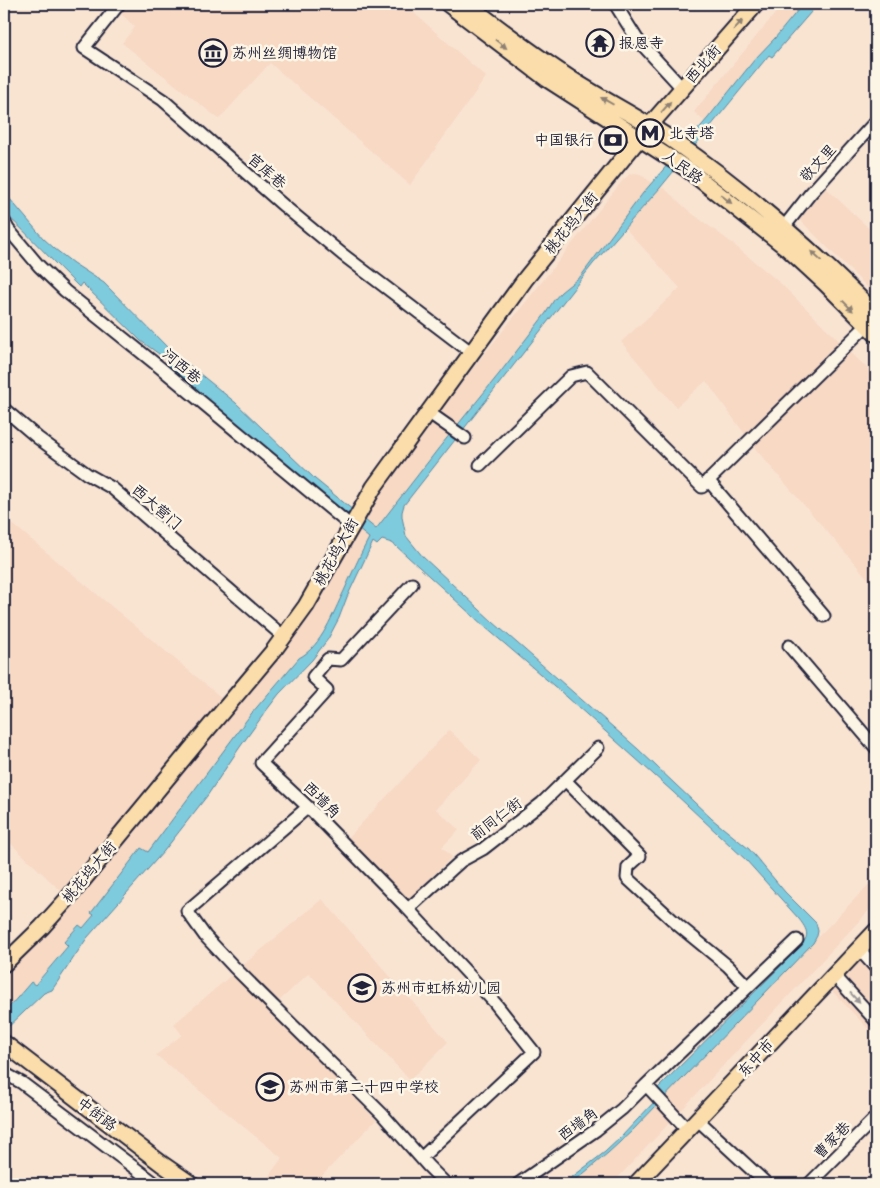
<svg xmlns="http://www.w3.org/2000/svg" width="880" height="1188" font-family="Delius,'LXGW WenKai TC',sans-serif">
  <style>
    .built { fill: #f7d9c4 }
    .water { fill: #7fcbde; stroke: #5a879d }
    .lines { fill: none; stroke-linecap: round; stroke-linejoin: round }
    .minor-casing { stroke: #22223b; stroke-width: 15 }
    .major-casing { stroke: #22223b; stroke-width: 19 }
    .minor { stroke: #fcf5e5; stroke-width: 11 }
    .major { stroke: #faddab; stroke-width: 15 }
    .oneway { fill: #8e8073 }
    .oneway2 { fill: #9a9698 }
    .labels { text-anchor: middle; stroke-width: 5; stroke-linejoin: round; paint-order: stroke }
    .poi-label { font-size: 15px; fill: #22223b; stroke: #fcf5e5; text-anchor: start }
    .street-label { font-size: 15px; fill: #22223b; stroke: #fcf5e5 }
  </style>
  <rect width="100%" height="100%" fill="#f9e4d2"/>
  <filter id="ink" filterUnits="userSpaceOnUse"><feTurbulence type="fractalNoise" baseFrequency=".02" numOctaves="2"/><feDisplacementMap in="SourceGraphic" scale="10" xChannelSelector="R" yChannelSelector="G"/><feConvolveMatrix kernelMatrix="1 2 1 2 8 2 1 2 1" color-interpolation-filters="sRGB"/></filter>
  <g filter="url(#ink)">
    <path class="built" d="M123,4h281l82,73 -76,108 -140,-122 -51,56 -97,-76 13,-16 -17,-16z
      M783,4h20l-28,34 -20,21 -50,63 -11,-10z
      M635,173l5,1 12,9 -9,10 -62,83 -27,24 -8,13 -47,61 -61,75 -69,89 -38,81 -10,18 -15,18 -7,3 -48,56 -103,139 -7,-5 -50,65 3,2 -11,13 -5,-3 -13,17 4,3 -35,40 -3,-3 -27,31v-38l75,-80 95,-117 189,-260 36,-54 44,-58 180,-226 7,-6z
      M660,188h4l26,24 38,28 51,42 97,95v198l-6,6 -112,-129 -52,-71 -30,26 -55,-65 59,-54 -55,-60z
      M826,188l50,47v61l-77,-77z
      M4,517l219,182 -160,194 -59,-56z
      M449,730l32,30 -45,49 23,21 -17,17 10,10 -45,44 -60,-62z
      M876,877v26l-264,281h-41l37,-31 24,-22 72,-76z
      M322,899l126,143 -38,38 -101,-107 -32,30 -36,-36z
      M864,958l12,14v65l-44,-46z
      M235,972l141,148 -62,64h-51l19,-26 -126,-103 26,-20 -8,-11z"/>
    <path class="water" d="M803,4h15l-46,53 -3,-2 -109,133 -67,76 -189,241 -2,7v5l4,19 17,21 70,65 145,127 74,70 37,30 36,43 31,31 2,8 -1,5 -4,7 -181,188 -24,22 -37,31h-8l42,-32 16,-15 34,-36 -5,-5 146,-145c12,-13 15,-17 3,-32l-53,-59 -73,-68 -106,-95 -82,-70 -89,-81 -4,-3 -10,-3 -5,5 -4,-3 -26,55 -8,21 -11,21 -16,21 -33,34 -13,17 -26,36 -33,49 -43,55 -77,87 -35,52 -8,3 -40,38v-18l27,-31 4,3 33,-39 -4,-4 15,-17 4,3 11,-13 -3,-2 50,-65 7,4 103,-138 48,-56c23,-12 34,-45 45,-67 8,-18 16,-36 25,-53l-76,-62 -68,-62 -60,-45 5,-7 -29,-21 -59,-58 -3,4c-26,-25 -49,-51 -75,-75v-20l39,46 12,11 18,14 31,20 64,65 68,55 79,76 61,50 62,-80 61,-75 47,-61 8,-13 7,-8 20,-16 62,-83 65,-75 47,-59 20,-21z"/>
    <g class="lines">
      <g class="minor-casing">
        <path id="minor" d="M119,4l-35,44 79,52 121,106 58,48 130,99
          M615,4l22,35 45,49
          M4,221l4,8 31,37 26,25 92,74 194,161
          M784,227l26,-33 66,-73
          M4,409l34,29 49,36 25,14 172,149
          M428,412l37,26
          M480,465l91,-89 16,-4 115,115 165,-162
          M708,480l116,136
          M412,584l-71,76 -13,-1 -15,18 14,13 -66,73 47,44 100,102 87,94 39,49 -113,106
          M789,646l87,102
          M566,781l74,75 -12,11 -1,11 51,47 50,41 20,21
          M308,807l-121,104 18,25 29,31 148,147 46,52 18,18
          M408,909l53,-48 22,-12 59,-46 56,-55
          M859,949l17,19
          M834,975l42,46
          M4,1073l18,10 134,101
          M646,1085l151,-145
          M698,1120l69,64
          M518,1184l78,-54 26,-21 24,-24 42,45
          M809,1184l67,-67"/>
      </g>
      <g class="major-casing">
        <path id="major" d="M448,4l99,75 140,90 100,79 39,36 50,50
          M467,4c34,26 68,52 104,75 34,22 71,40 104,63 73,50 139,110 201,172
          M4,964l38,-37 27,-30 132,-160 73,-87 32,-44 68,-119 152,-209 124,-153 106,-121
          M4,1043l158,121 29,20
          M636,1184l240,-253"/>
      </g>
      <use href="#minor" class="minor"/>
      <use href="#major" class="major"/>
    </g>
    <defs><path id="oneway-solid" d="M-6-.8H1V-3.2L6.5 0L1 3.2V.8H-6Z" transform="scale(1.25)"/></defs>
    <g class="oneway">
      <use href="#oneway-solid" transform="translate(738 25) rotate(-49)"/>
      <use href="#oneway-solid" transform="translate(501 44) rotate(37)"/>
      <use href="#oneway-solid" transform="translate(607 101) rotate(-150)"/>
      <use href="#oneway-solid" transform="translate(666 107) rotate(-49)"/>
      <use href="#oneway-solid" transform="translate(726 199) rotate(38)"/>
      <use href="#oneway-solid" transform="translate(816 256) rotate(-137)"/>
      <use href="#oneway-solid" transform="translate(848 306) rotate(45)"/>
    </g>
    <use class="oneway2" href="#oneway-solid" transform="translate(855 998) rotate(48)"/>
  </g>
  <defs>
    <g id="temple-ring" transform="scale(1.4375)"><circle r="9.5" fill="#fcf5e5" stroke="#22223b" stroke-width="1.5"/><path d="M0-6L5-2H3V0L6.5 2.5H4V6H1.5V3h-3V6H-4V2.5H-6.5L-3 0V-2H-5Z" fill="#22223b"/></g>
    <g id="museum-ring" transform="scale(1.4375)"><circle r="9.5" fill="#fcf5e5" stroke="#22223b" stroke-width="1.5"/><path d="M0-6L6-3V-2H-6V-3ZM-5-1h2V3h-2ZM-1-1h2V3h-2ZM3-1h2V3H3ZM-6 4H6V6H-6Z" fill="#22223b"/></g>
    <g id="metro-ring" transform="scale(1.4375)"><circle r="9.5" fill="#fcf5e5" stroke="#22223b" stroke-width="1.5"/><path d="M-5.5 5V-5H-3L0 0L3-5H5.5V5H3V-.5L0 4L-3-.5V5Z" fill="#22223b"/></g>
    <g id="bank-ring" transform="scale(1.4375)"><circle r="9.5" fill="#fcf5e5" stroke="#22223b" stroke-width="1.5"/><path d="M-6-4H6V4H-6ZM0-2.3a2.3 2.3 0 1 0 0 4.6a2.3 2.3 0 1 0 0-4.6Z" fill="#22223b"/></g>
    <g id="school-ring" transform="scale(1.4375)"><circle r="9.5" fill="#fcf5e5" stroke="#22223b" stroke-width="1.5"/><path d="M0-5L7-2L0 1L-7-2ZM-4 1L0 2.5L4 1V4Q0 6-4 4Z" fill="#22223b"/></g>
  </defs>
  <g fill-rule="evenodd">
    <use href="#temple-ring" x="600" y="43"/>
    <use href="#museum-ring" x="213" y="53"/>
    <use href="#metro-ring" x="650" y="133"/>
    <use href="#bank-ring" x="613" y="140"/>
    <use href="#school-ring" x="362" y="988"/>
    <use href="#school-ring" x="270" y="1087"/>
  </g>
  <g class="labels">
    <g class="poi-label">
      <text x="619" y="48">报恩寺</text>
      <text x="232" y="58">苏州丝绸博物馆</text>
      <text x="669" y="138">北寺塔</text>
      <text x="594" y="145" text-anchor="end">中国银行</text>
      <text x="381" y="993">苏州市虹桥幼儿园</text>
      <text x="289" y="1092">苏州市第二十四中学校</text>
    </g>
    <g class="street-label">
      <text transform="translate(703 64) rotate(-49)" y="5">西北街</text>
      <text transform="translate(818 163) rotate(-47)" y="5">敬文里</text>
      <text transform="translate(683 167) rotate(36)" y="5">人民路</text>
      <text transform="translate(267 171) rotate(41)" y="5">官库巷</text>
      <text transform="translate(571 223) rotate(-51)" y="5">桃花坞大街</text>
      <text transform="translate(182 366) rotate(40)" y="5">河西巷</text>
      <text transform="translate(157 507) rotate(41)" y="5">西大营门</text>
      <text transform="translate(336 552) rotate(-61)" y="5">桃花坞大街</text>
      <text transform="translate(322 800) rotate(45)" y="5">西墙角</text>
      <text transform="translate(496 819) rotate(-37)" y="5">前同仁街</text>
      <text transform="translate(89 872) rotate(-50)" y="5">桃花坞大街</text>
      <text transform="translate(756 1058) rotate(-47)" y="5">东中市</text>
      <text transform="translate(97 1114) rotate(37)" y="5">中街路</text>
      <text transform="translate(578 1124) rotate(-36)" y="5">西墙角</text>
      <text transform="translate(832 1140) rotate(-45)" y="5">曹家巷</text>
    </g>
  </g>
  <rect width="880" height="1188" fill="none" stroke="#fcf5e5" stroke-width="20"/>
  <rect x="10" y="10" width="860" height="1168" fill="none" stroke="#22223b" stroke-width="2" filter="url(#ink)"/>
</svg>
